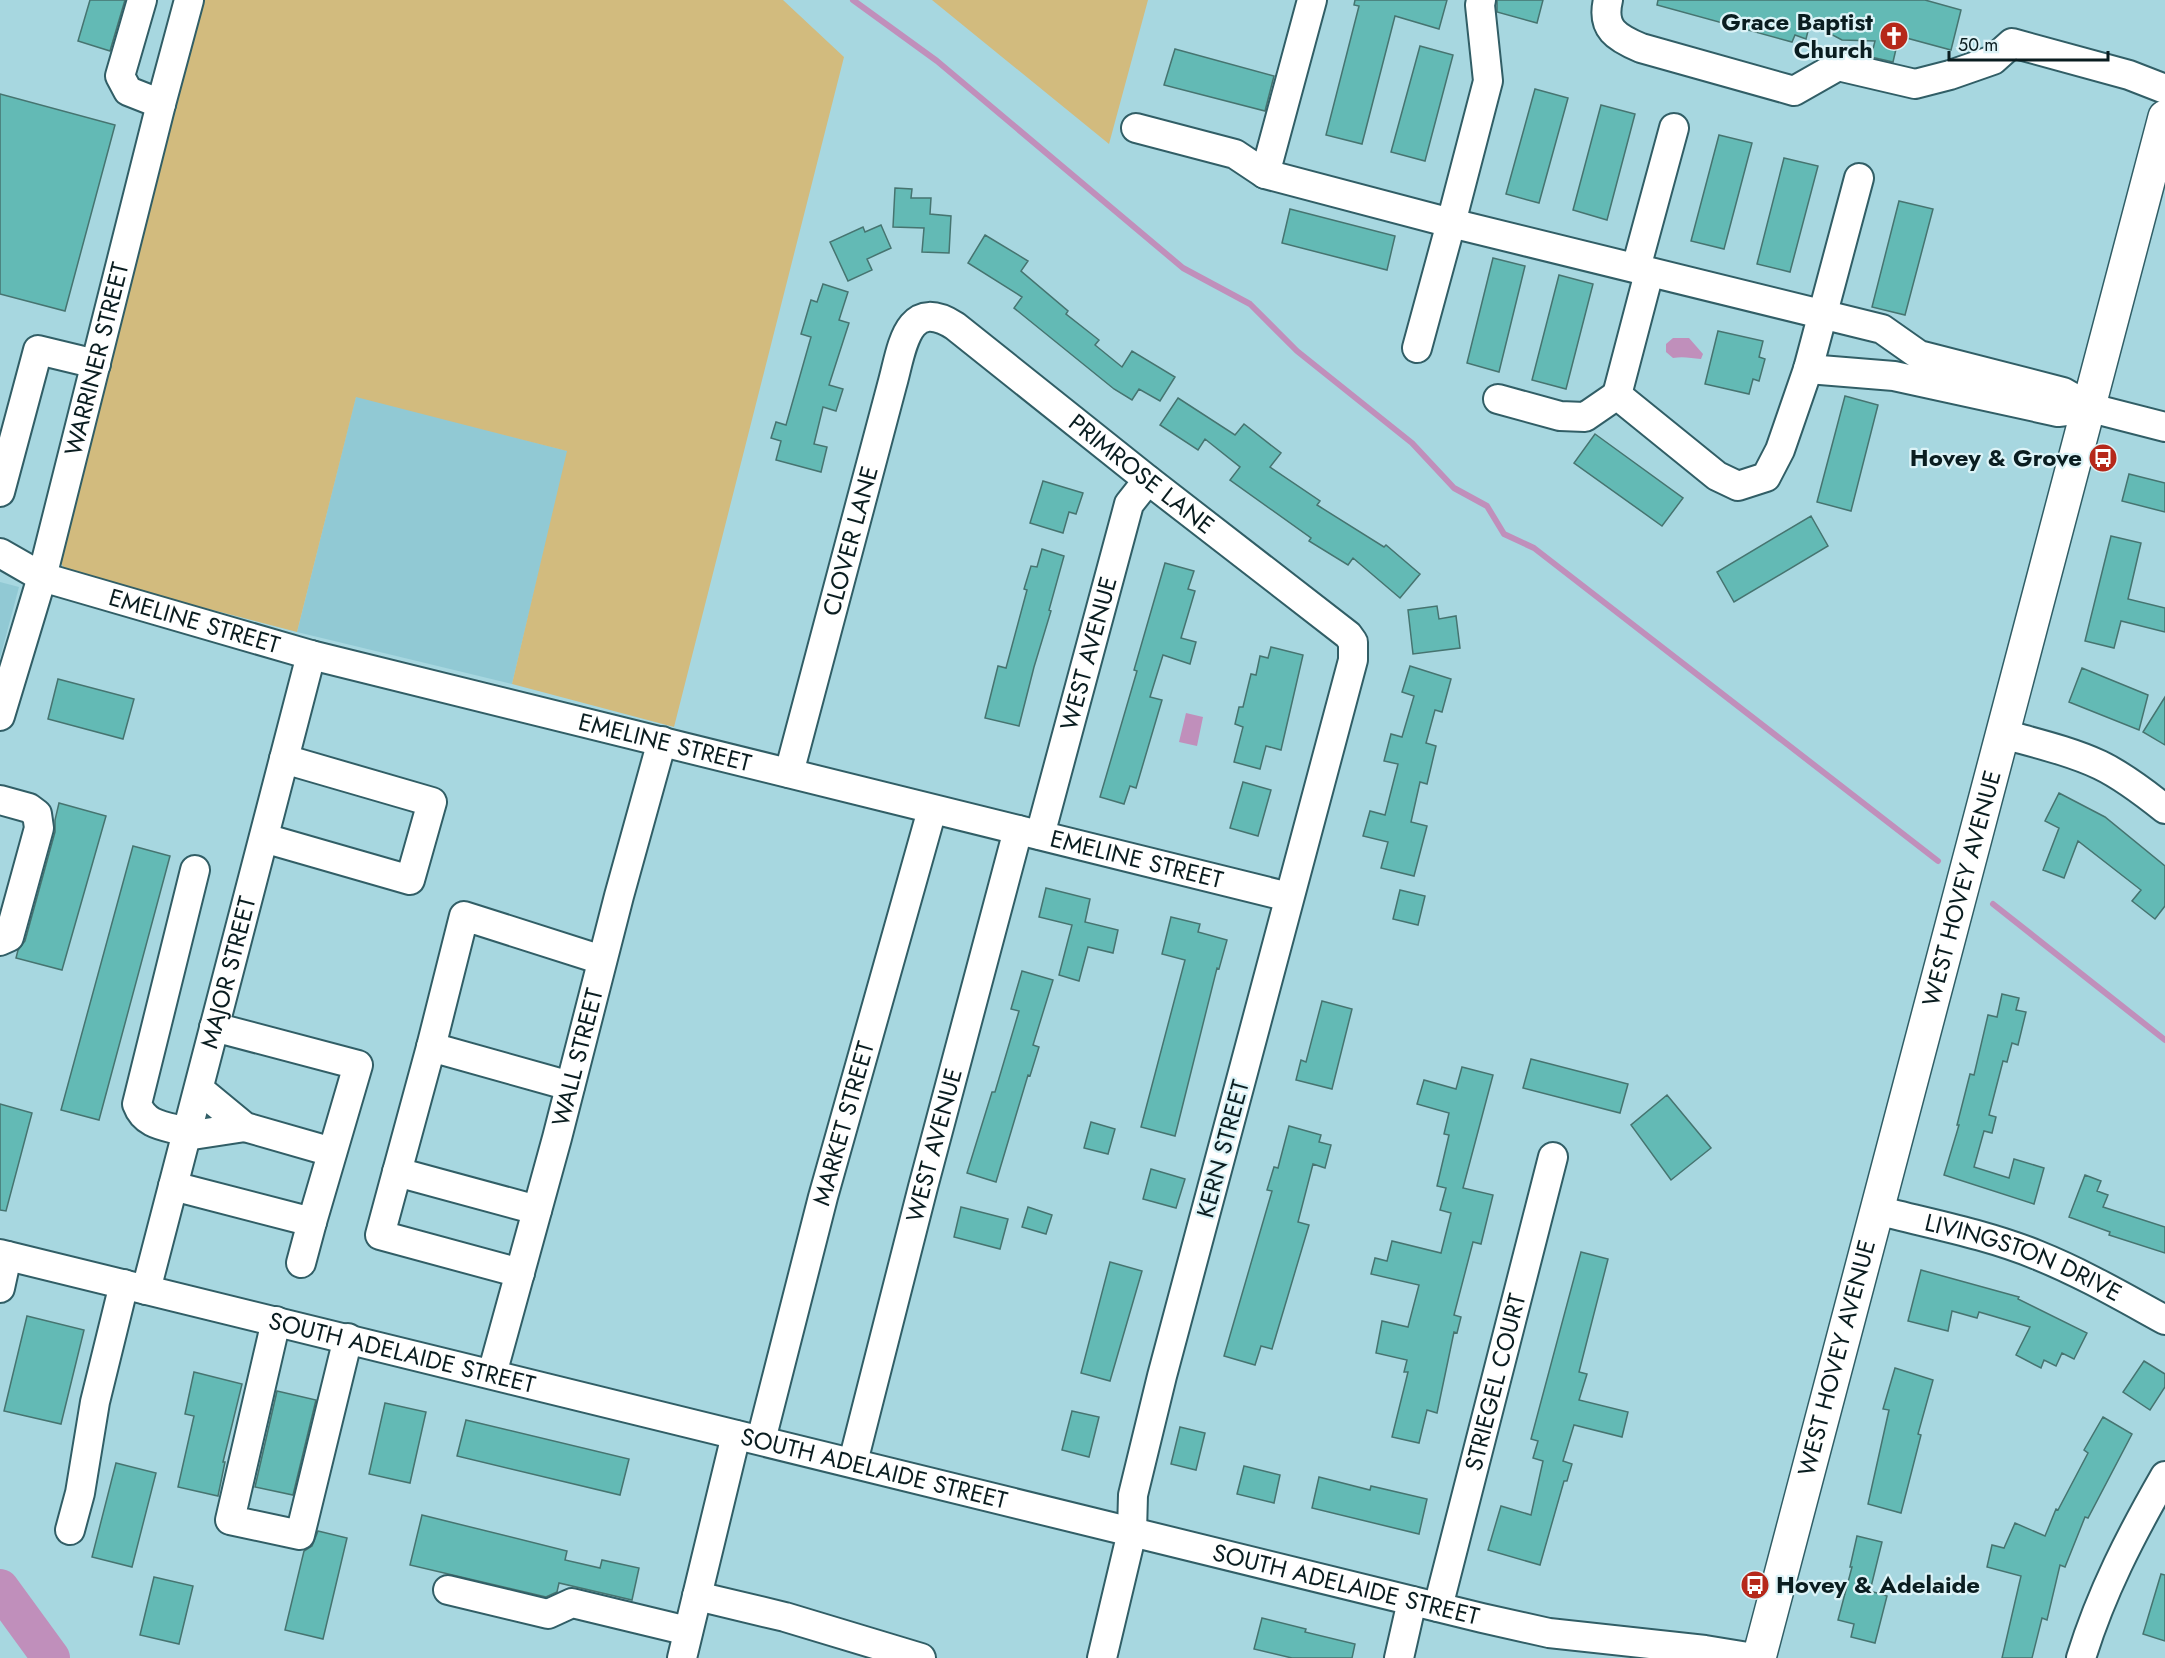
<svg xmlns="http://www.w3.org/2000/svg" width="2165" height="1658" font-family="Jost,sans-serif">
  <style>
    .built { fill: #91c9d4 }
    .green { fill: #d2bb7e }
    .water { fill: #c08fbb }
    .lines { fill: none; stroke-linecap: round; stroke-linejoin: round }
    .stream { stroke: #c08fbb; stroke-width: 6 }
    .river { stroke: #c08fbb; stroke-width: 38 }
    .building { fill: #63bab5; stroke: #467470; stroke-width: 1.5 }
    .minor-casing { stroke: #315e66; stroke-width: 32 }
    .major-casing { stroke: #315e66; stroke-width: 36 }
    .minor { stroke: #fff; stroke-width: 28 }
    .major { stroke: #fff; stroke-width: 33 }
    .labels { text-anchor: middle; stroke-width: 4.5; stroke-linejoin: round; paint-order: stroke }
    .poi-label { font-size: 24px; font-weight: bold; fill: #0a1d20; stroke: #dcf3f7; text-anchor: end }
    .street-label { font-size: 24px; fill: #0a1d20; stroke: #dcf3f7 }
  </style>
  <rect width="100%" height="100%" fill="#a7d7e0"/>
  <path class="built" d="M356,396l212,55 -56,233 -215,-52z
    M0,582l19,5 -19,71z"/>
  <path class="green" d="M202,0h581l61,57 -170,670 -162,-43 55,-233 -211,-54 -59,235 -231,-60 -9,-16z
    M932,0h216l-39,144z"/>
  <path class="water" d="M1673,338h16l14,16 -2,5c-10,-1 -18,-3 -28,-1l-7,-6v-8z
    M1186,713l17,4 -6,29 -18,-4z"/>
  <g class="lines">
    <path class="stream" d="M853,0l84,61 246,207 67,36 47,47 115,92 42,45 33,18 17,28 30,14 404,313
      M1993,904l172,136"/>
    <path class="river" d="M0,1588l51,70"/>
  </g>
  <path class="building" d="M90,0h35l-15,51 -32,-10z
    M1355,0h92l-8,29 -44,-13 -33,128 -36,-9 33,-129 -5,-1z
    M1497,0h46l-6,23 -40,-11z
    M1658,0h267l36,10 -10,40 -52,-14 -6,26 -22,-5 4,-16 -33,-1 -32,-17 -4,16 -11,-4 -3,7 -135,-37z
    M1420,46l33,9 -28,106 -34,-9z
    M1175,49l99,27 -9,35 -101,-26z
    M1535,89l33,9 -29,105 -33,-9z
    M0,94l115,31 -50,186 -65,-17z
    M1601,105l34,9 -28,106 -34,-10z
    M1719,135l33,8 -28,106 -33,-8z
    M1784,158l34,8 -28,106 -33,-8z
    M895,188l17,1 -1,9h20l-1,16 21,2 -2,37 -27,-1 2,-24 -31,-1z
    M1899,201l34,8 -28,106 -33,-8z
    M1290,209l105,27 -8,34 -105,-27z
    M881,225l10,23 -24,11 5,11 -24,11 -18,-39 33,-15 2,5z
    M985,235l43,26 -7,10 47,40 -2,3 33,26 -4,5 27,22 10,-16 43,26 -15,24 -21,-12 -7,11 -18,-11 -100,-81 8,-11 -54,-34z
    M1493,258l32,8 -26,106 -32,-9z
    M1559,275l34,9 -27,105 -34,-9z
    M823,284l25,8 -9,28 10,3 -20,62 14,4 -7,22 -13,-4 -9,37 13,3 -6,25 -45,-12 5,-19 -10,-3 5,-16 10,3 25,-88 -10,-3 10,-34 6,2z
    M1718,331l45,10 -4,16 6,2 -6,22 -6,-2 -4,15 -44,-10z
    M1845,396l33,9 -27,106 -34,-9z
    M1178,398l57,37 9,-11 37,29 -11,14 50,34 -3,4 67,42 2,-2 34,29 -20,24 -47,-40 -5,7 -39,-24 2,-3 -81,-58 10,-13 -35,-28 -7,11 -38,-25z
    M1595,434l88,64 -21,28 -88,-63z
    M2129,474l36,9v29l-43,-11z
    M1043,481l40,12 -7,21 -7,-2 -6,21 -33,-10z
    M1811,516l17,30 -94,56 -17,-30z
    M2111,536l30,7 -13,56 37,9v24l-44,-11 -7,27 -29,-7z
    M1042,549l22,7 -15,54 2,1 -17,56 -15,59 -34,-8 13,-52 8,2 21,-78 -3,-1 7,-23 6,1z
    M1165,563l29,8 -6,18 7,2 -14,47 15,4 -6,22 -27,-9 -13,42 12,3 -26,88 -6,-2 -6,18 -24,-7 37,-126 -3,-1z
    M1437,606l2,13 17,-3 4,32 -47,6 -5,-44z
    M1271,647l32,8 -22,95 -15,-4 -6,23 -26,-7 9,-35 -8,-3 4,-17h4l8,-33 5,1 4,-19 8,2z
    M1410,666l41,13 -9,33 -7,-2 -9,33 10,3 -9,38 -7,-2 -9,40 16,4 -13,50 -33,-8 7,-26 -25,-6 7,-25 15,4 13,-51 -14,-3 7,-27 11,3 12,-41 -12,-4z
    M2082,668l66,27 -9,35 -70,-28z
    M58,679l76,20 -11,40 -75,-20z
    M2165,697v48l-22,-13z
    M1243,782l28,8 -13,46 -28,-8z
    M2059,793l46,24 60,49v40l-10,13 -23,-18 9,-11 -63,-49 -14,37 -21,-8 16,-42 -14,-7z
    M59,803l47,13 -44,154 -46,-12 2,-8 7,-9 30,-109v-12z
    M133,846l37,10 -71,264 -38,-10z
    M1046,888l44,11 -5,23 33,8 -5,23 -25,-6 -9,34 -20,-6 13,-50 -33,-8z
    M1400,890l25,6 -7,29 -25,-6z
    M1171,917l29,7 -2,8 29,8 -8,29 -2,-1 -42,168 -34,-9 44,-167 -23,-6z
    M1022,971l31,9 -20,65 6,2 -9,29 -2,-1 -32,107 -29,-9 25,-81h3l24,-81 -8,-2z
    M2002,994l17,4 -3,12 10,2 -8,33 -6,-2 -5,19 -4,-1 -14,54 7,2 -4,16 -8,-2 -10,36 35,11 5,-19 30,9 -10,36 -90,-29 15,-50h-2l13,-51 4,1 14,-60 9,2z
    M1322,1001l30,8 -20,80 -36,-9 5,-20 5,2z
    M1531,1059l97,25 -8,29 -97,-25z
    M1462,1067l31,8 -30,113 30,7 -12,49 -8,-2 -19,73 7,2 -4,16 -3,-1 -17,81 -10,-3 -8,33 -27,-6 16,-65h-4l3,-12 -31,-7 6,-32 26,6 11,-42 -48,-11 4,-16 12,3 5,-20 49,12 10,-40 -11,-3 6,-22 -9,-2 12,-51 -5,-1 5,-21 -32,-9 7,-24 32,9z
    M1667,1095l44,53 -40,32 -40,-55z
    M0,1104l32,9 -26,98 -6,-1z
    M1091,1122l24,7 -7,25 -24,-6z
    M1289,1126l32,9 -2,7 12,3 -6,23 -12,-4 -15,58 11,3 -37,124 -11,-3 -6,19 -31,-9 48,-165 -5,-1 7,-23 4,1z
    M1151,1169l34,10 -9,29 -33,-9z
    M2085,1175l16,6 -4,10 11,4 -5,12 62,20v26l-56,-18 1,-3 -41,-15z
    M961,1207l47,12 -8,30 -46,-12z
    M1028,1207l24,8 -6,19 -24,-7z
    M1581,1252l27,7 -29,113 8,2 -8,26 49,12 -6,25 -48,-12 -11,36 9,3 -5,17h-3l-24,84 -52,-15 13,-44 30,9 12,-54 -10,-3 5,-17 -7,-2z
    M1110,1262l32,9 -32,110 -29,-8z
    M1921,1270l98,27 -1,2 69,34 -13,26 -12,-6 -6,13 -12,-6 -3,8 -25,-13 14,-28 -51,-15 -2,6 -25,-7 -4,20 -40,-10z
    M27,1316l57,14 -23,94 -57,-13z
    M2144,1361l21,13v13l-15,23 -27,-18z
    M1895,1368l38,12 -15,54 3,1 -20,78 -33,-9 21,-94 -6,-1z
    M194,1372l48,12 -19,78h2l-7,34 -40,-9 16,-71 -9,-2z
    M277,1391l39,9 -23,95 -38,-8z
    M385,1403l41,9 -16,71 -41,-9z
    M1072,1411l27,6 -10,40 -27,-7z
    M2103,1417l29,17 -44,84 -3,-1 -20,50 -5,-2 -13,55 -5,-2 -10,40h-30l19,-82 -34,-9 5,-22 12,3 11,-25 30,13 11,-27 2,1 30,-57 -4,-3z
    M466,1420l163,39 -9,36 -163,-39z
    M1180,1427l25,6 -9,37 -25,-6z
    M116,1463l40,10 -24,94 -40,-10z
    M1244,1466l36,9 -6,28 -37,-9z
    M1319,1477l51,13 1,-4 56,13 -8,35 -107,-26z
    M422,1515l145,36 -2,9 35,8 2,-8 37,8 -7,32 -73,-17 -2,9 -11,5 -136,-32z
    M318,1531l29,7 -24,101 -38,-9 19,-79 8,-5z
    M1857,1536l25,6 -12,49 17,5 -12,47 -24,-6 3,-13 -16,-4 14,-53h-2z
    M2161,1574l4,1v66l-22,-7z
    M154,1577l39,9 -14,58 -39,-9z
    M1262,1618l44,11 -1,3 50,12 -3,14h-60l-38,-9z"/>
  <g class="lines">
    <g class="minor-casing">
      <g id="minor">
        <path d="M142,0l-22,76 8,15 33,13"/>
        <path d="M1608,0c-7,29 9,38 33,48l153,43 44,-25 77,18 35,-9 43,-15 19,-17 117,32 36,14"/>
        <path d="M1136,128l99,26 30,20 47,-174"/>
        <path d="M1265,174l186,49 431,106 37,26 144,37 28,16 74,19"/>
        <path d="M1636,268l38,-140"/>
        <path d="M1417,348l34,-125 37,-142 -8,-76 1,-5"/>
        <path d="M1808,369l86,7 164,36 33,-4"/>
        <path d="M1617,395l32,-122"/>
        <path d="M1498,399l62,17 25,1 32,-22 100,81 21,10 28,-9 14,-27 28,-81 51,-191"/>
        <path d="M0,492l38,-142 58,14"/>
        <path id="s1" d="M0,553l42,24 269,78 978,242"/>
        <path id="s2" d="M0,716l42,-139 119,-473 28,-104"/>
        <path d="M2003,734c32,9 67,17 97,31 23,11 45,28 65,44"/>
        <path id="s3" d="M789,773l103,-388c10,-35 14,-90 63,-59l193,154 200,155 5,7v18l-191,716 -29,119 -1,37 -30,126"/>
        <path d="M0,800l29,8 8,6 2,14 -30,109 -9,4"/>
        <path id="s4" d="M1040,835l89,-331 19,-24"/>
        <path d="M264,838l146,42 22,-78 -148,-43"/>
        <path d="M431,1047l33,-131 138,44"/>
        <path d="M199,1089l46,38 87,25"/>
        <path d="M187,1132c-21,-6 -42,-6 -50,-28l58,-234"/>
        <path d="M186,1136l59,-9"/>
        <path d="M397,1172l-17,63 140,38"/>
        <path d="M173,1186l139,36 46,-157 -144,-38"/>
        <path d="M537,1210l-140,-38 34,-125 139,39"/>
        <path id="s5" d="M1877,1210c53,14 109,24 160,45 45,18 86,42 128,65"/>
        <path id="s6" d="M0,1254l1482,364 67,15 156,17 49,8"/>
        <path d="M301,1263l11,-41"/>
        <path d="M0,1288l7,-32"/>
        <path id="s7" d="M146,1290l165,-635"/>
        <path d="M276,1321l-46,199 70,15 48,-197"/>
        <path id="s8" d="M492,1374l65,-236 62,-242 43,-155"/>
        <path id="s9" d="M761,1440l62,-243 109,-387"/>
        <path id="s10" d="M853,1462l70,-275 95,-357"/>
        <path d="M70,1530l10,-37 15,-91 29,-118"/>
        <path d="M448,1590l100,24 24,-11 116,28"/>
        <path d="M697,1596l88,21 136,41"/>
        <path id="s11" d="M1438,1607l115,-450"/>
        <path d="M682,1658l54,-223"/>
        <path d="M1399,1658l13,-57"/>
        <path d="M2081,1658c20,-65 50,-123 84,-182"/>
      </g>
    </g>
    <g class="major-casing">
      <g id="major">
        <path id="s12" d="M1759,1658c131,-515 275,-1026 406,-1541"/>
      </g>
    </g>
    <use href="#minor" class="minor"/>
    <use href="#major" class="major"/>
  </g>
  <defs>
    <g id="church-disc" transform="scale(1.5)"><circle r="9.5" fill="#b6281a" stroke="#dcf3f7"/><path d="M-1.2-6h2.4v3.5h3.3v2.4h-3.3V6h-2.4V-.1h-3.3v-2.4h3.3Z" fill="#fff"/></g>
    <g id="bus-disc" transform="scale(1.5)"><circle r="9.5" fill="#b6281a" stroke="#dcf3f7"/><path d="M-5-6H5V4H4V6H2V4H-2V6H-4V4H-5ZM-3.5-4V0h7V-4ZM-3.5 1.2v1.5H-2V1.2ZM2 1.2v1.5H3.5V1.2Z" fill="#fff"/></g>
  </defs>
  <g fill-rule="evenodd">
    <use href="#church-disc" x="1894" y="36"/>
    <use href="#bus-disc" x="2103" y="458"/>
    <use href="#bus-disc" x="1755" y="1585"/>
  </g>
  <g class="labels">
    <g class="poi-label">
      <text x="1873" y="30">Grace Baptist<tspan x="1873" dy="28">Church</tspan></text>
      <text x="2082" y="466">Hovey &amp; Grove</text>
      <text x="1776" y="1593" text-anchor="start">Hovey &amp; Adelaide</text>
    </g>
    <g class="street-label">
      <text dy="8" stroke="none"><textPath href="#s2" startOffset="370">WARRINER STREET</textPath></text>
      <text dy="8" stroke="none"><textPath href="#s3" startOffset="750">PRIMROSE LANE</textPath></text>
      <text dy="8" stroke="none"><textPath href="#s3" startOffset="240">CLOVER LANE</textPath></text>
      <text dy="8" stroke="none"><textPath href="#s1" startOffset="207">EMELINE STREET</textPath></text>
      <text dy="8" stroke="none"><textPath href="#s4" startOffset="188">WEST AVENUE</textPath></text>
      <text dy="8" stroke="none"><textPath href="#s1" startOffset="693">EMELINE STREET</textPath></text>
      <text dy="8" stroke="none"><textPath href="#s1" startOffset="1179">EMELINE STREET</textPath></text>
      <text dy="8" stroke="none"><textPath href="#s12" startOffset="796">WEST HOVEY AVENUE</textPath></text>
      <text dy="8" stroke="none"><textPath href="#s7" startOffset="328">MAJOR STREET</textPath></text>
      <text dy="8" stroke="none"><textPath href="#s8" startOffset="328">WALL STREET</textPath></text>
      <text dy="8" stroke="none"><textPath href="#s9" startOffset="327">MARKET STREET</textPath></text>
      <text dy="8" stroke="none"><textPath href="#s10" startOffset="327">WEST AVENUE</textPath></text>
      <text transform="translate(1223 1149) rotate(-75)" y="8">KERN STREET</text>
      <text dy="8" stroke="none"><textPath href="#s5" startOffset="154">LIVINGSTON DRIVE</textPath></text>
      <text dy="8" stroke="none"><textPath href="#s6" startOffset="414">SOUTH ADELAIDE STREET</textPath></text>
      <text dy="8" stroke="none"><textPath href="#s12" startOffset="310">WEST HOVEY AVENUE</textPath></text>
      <text dy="8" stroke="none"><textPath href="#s11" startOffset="232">STRIEGEL COURT</textPath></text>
      <text dy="8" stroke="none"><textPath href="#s6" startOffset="900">SOUTH ADELAIDE STREET</textPath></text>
      <text dy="8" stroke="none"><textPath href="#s6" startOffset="1386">SOUTH ADELAIDE STREET</textPath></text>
    </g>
  </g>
  <path d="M1949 51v9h159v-9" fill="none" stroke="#0a1d20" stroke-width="3"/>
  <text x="1958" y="51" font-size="18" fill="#0a1d20" stroke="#dcf3f7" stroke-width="4.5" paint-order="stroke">50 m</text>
</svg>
